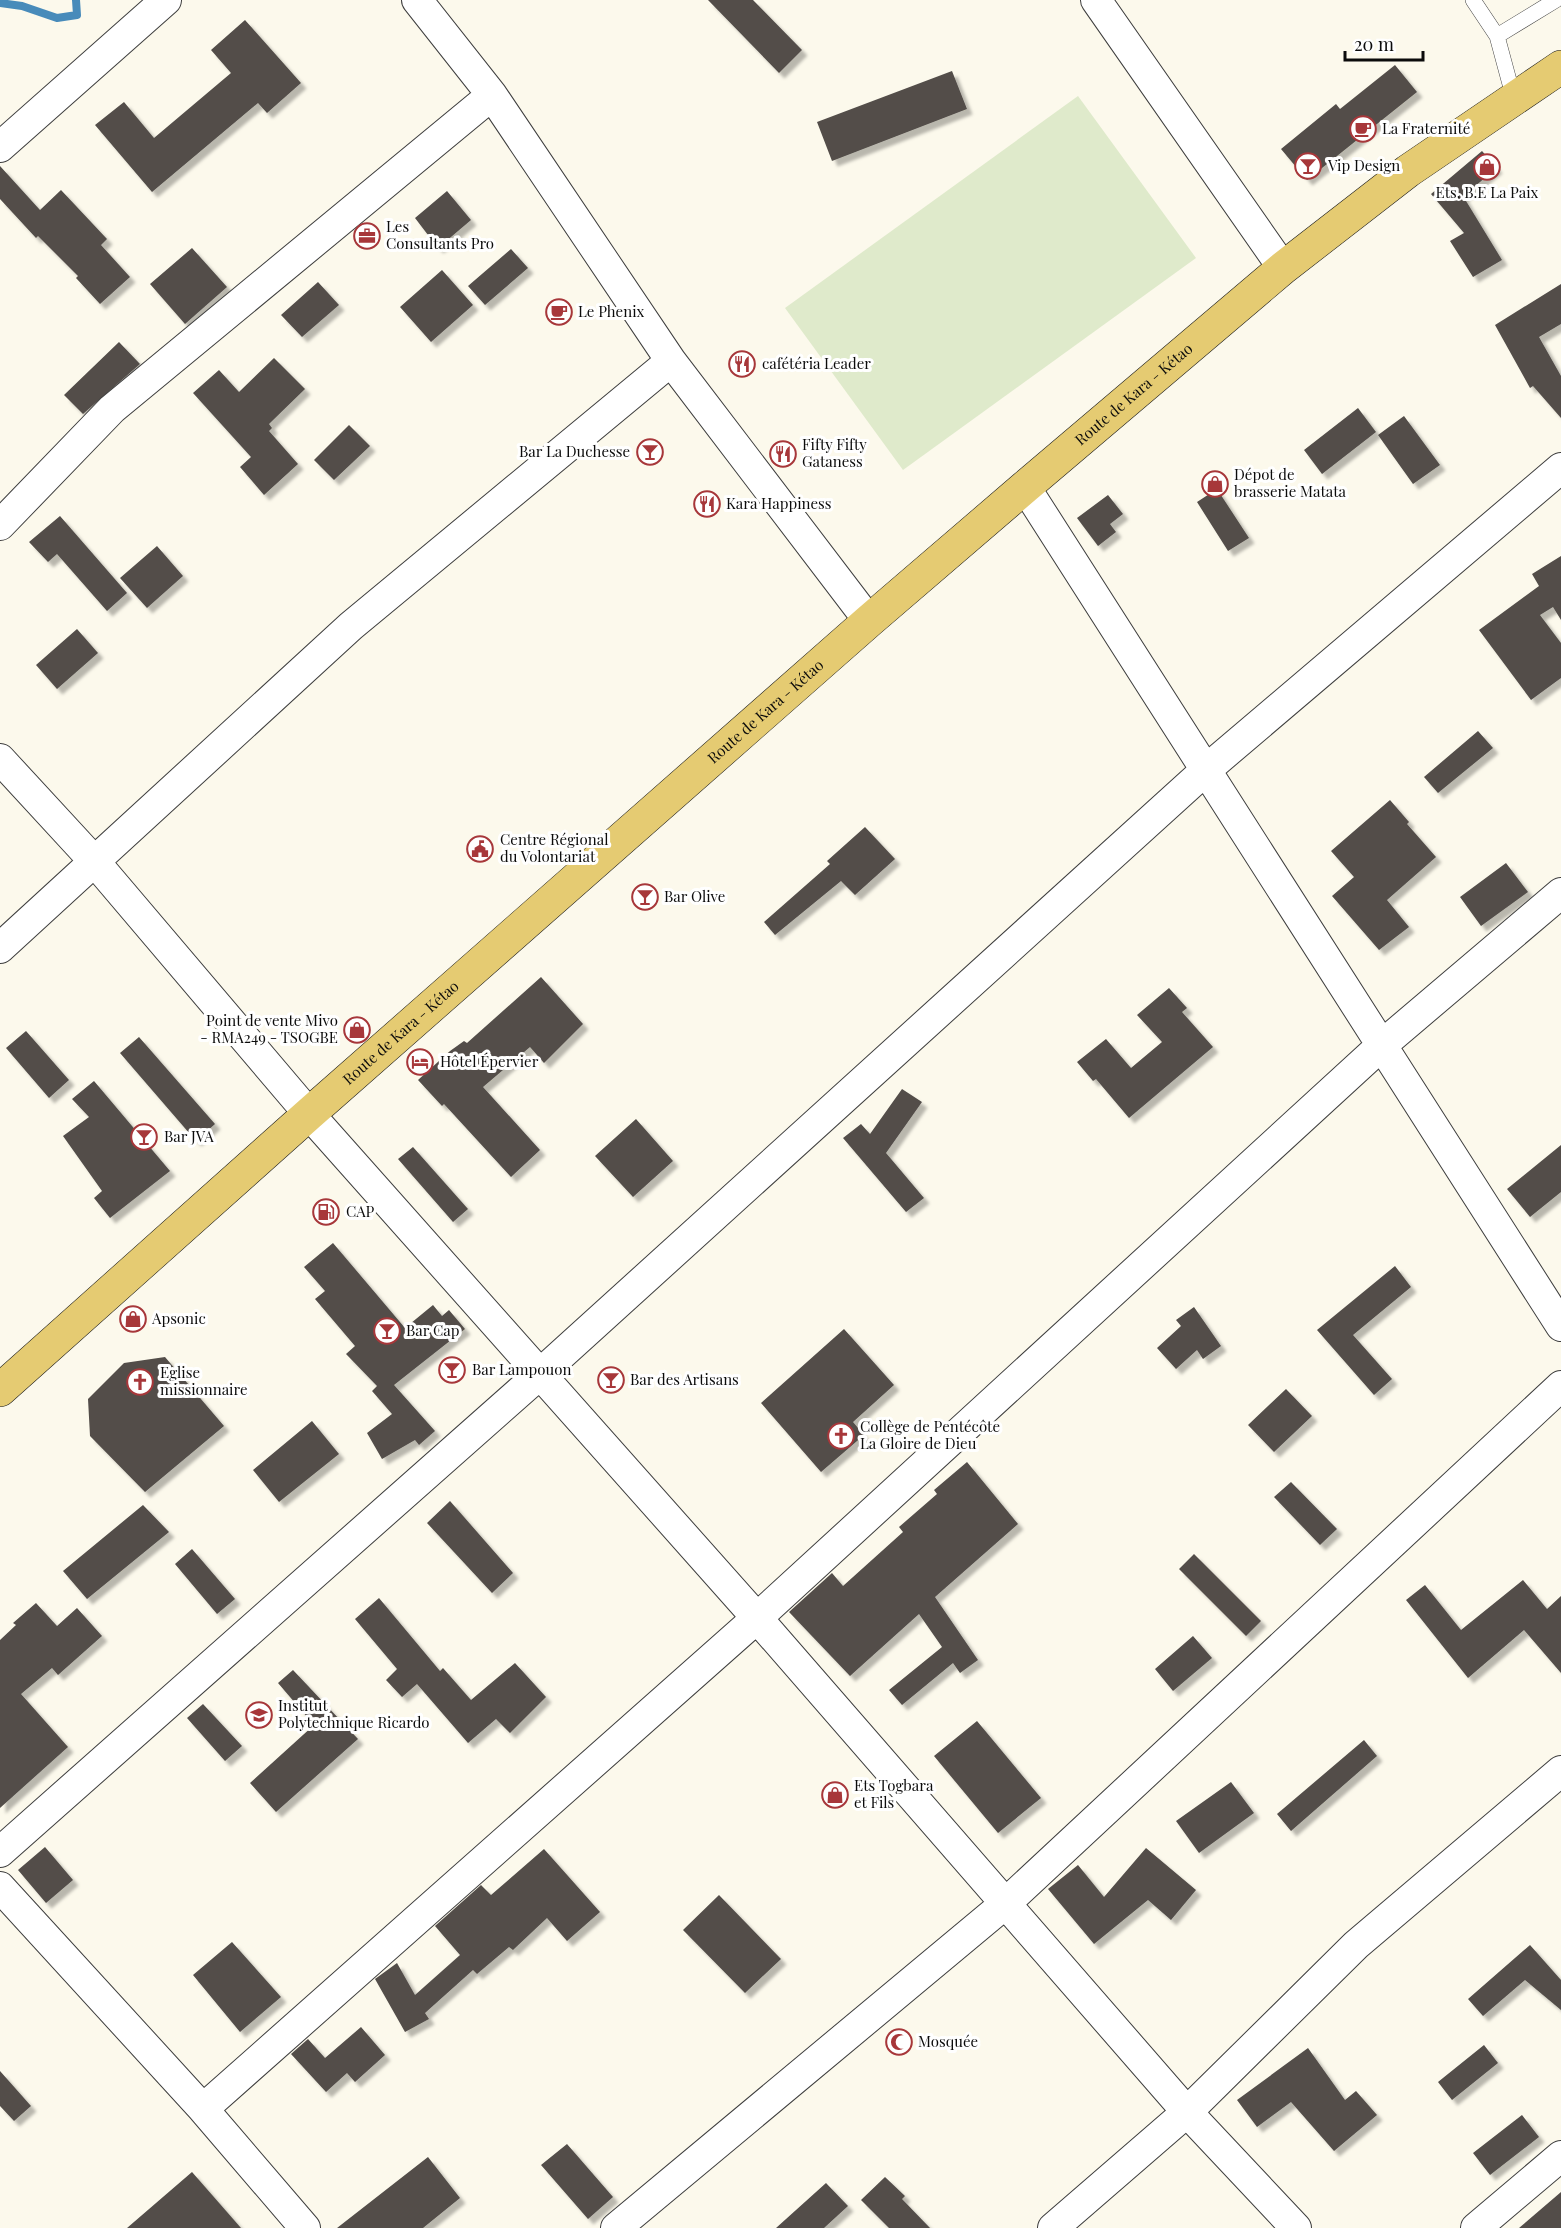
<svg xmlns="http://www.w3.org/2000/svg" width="1561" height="2228" font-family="'Playfair Display',serif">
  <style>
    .pitch { fill: #dfeacb }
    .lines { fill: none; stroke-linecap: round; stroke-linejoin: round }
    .stream { stroke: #488bba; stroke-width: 8 }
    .building { fill: #524d49; filter: url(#shadow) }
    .service-casing { stroke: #3e3e3e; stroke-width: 16 }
    .minor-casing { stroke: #3e3e3e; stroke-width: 32 }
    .primary-casing { stroke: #1c1c1c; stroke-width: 34 }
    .service { stroke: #fff; stroke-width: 15 }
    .minor { stroke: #fff; stroke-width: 30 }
    .primary { stroke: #e5cb72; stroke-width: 33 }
    .labels { text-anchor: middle; stroke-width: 6; stroke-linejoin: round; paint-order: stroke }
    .poi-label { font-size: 15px; fill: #0b0b0b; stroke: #fff; text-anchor: start }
    .street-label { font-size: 15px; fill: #0b0b0b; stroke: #fff }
  </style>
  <defs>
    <filter id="shadow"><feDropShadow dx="5.5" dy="5.5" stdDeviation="1.5" flood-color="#0004"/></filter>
  </defs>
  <rect width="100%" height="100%" fill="#fcf9ec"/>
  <path class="pitch" d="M1078,96l118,162 -293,212 -118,-162z"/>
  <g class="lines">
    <path class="stream" d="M0,3l22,3 35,12 20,-3 -1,-15"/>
  </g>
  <path class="building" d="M708,0h45l49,50 -23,23z
    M245,20l56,63 -34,30 -9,-10 -106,89 -57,-67 29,-23 30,36 77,-65 -20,-23z
    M1395,65l22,27 -110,88 -26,-31 55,-45 4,5z
    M952,71l15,38 -135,52 -15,-39z
    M1482,151l15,17 -34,28 39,64 -29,17 -23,-36 14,-8 -33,-39z
    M0,166l40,44 21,-20 46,49 -6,6 29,32 -30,27 -24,-26 2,-2 -40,-40 -2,2 -36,-39z
    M447,191l24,29 -33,28 -23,-30z
    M192,248l35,39 -42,37 -35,-40z
    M511,249l17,19 -43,37 -17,-19z
    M442,270l31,35 -42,37 -31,-35z
    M318,282l21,23 -37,32 -21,-22z
    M1561,284v40l-22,13 22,39v42l-28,-32 -3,2 -35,-63z
    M119,342l21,22 -57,50 -19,-19z
    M274,358l31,31 -36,35 3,4 -3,3 29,33 -34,31 -24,-28 11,-10 -58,-64 26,-23 20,22z
    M1358,408l18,24 -54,42 -18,-24z
    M1404,416l36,49 -27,19 -35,-49z
    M349,425l21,21 -36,34 -20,-20z
    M1217,489l32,49 -21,13 -31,-49z
    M1108,495l15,19 -13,10 6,8 -18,14 -21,-28z
    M60,516l67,77 -20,18 -50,-57 -9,8 -19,-20z
    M157,546l26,30 -36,32 -27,-30z
    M1561,556v64l-8,-13 -13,8 21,28v35l-30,22 -52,-70 60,-44 -7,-12z
    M77,629l21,24 -41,36 -21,-24z
    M1478,731l15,17 -55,45 -14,-16z
    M1390,800l19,22 -2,2 29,33 -49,43 22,27 -30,23 -47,-54 22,-19 -23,-26z
    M865,827l30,32 -40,36 -14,-14 -66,54 -11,-13 66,-58 -3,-3z
    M1506,863l22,29 -47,34 -21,-29z
    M541,977l42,47 -39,39 -14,-16 -47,40 57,63 -29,27 -67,-73 -2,2 -24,-26 32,-29 14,-10 3,2z
    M1169,988l18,20 -5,4 31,35 -84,71 -33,-39 -3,2 -16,-19 29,-23 25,29 31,-26 -25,-27z
    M26,1031l43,49 -20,18 -43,-50z
    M139,1037l76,87 -19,17 -76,-88z
    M94,1081l76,90 -60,47 -16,-20 8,-7 -39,-55 26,-19 -17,-18z
    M902,1089l20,13 -36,51 38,45 -18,14 -63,-74 18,-14 9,10z
    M636,1119l37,42 -40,36 -38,-41z
    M1561,1145v47l-31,25 -23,-28z
    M413,1147l55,62 -15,13 -55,-63z
    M333,1243l72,85 28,-23 9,11 7,-6 16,19 -71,56 41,46 -16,14 -4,-5 -33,19 -15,-26 25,-19 -20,-23 5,-5 -31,-32 9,-8 -40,-47 10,-8 -21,-24z
    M1395,1266l16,21 -58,48 39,44 -18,16 -57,-65z
    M1194,1307l27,39 -18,13 -6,-9 -21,19 -19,-21 24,-22 -5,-6z
    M844,1329l50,56 -41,37 11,13 -43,37 -60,-69z
    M165,1357l59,69 -79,66 -55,-56 -2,-37 36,-36z
    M1286,1389l26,27 -38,36 -26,-27z
    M312,1421l27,33 -60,48 -26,-32z
    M967,1462l51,62 -83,73 43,63 -18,13 -7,-10 -51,42 -13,-15 53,-43 -23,-33 -69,62 -61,-64 43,-39 11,13 60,-54 -4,-5 38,-33 -3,-4z
    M1291,1482l46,47 -17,16 -46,-48z
    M450,1501l63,72 -21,20 -65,-70z
    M143,1505l26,27 -82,67 -24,-28z
    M192,1549l43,50 -18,15 -42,-50z
    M1194,1554l67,67 -15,15 -67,-67z
    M1523,1580l24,29 14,-13v77l-37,-43 -56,48 -62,-78 19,-15 36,45z
    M379,1598l61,73 3,-3 28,32 44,-37 31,34 -36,36 -14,-14 -28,24 -51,-59 -15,13 -16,-17 11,-11 -42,-50z
    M36,1603l21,23 20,-18 25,28 -44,39 -6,-7 -31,26 47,53 -68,61v-168l16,-15 -3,-2z
    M1193,1636l19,22 -39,33 -18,-22z
    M293,1670l65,69 -82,73 -26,-29 64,-58 -36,-42z
    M203,1704l39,42 -17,15 -38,-43z
    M977,1721l64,77 -43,35 -64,-77z
    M1364,1740l13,16 -86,75 -14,-17z
    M1231,1782l23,31 -55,40 -23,-32z
    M45,1847l28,33 -27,23 -28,-33z
    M1146,1848l50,42 -25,30 -23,-20 -54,44 -46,-55 30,-24 26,32z
    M544,1849l56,63 -33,29 -20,-23 -34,32 -4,-3 -32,27 -4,-4 -48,43 4,6 -24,13 -30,-53 22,-16 18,32 45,-40 -25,-29 46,-41 10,10z
    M719,1895l62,64 -36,34 -62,-63z
    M232,1942l49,55 -41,35 -47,-57z
    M1530,1945l31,35v30l-36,-30 -42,36 -15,-17z
    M361,2027l24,28 -30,27 -8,-9 -21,19 -35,-38 17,-15 17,19z
    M1484,2045l14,18 -46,37 -14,-18z
    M1308,2048l37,52 11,-9 21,24 -43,36 -43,-49 -34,25 -20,-27z
    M0,2071l31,35 -17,15 -14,-15z
    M1522,2115l17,22 -49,38 -17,-22z
    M567,2144l46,53 -25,22 -47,-54z
    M428,2157l32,41 -37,30h-86z
    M192,2172l49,56h-114z
    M885,2177l20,19 -3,3 28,29h-41l-28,-28z
    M826,2183l22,23 -24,22h-48z
    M1561,2192v36h-42z"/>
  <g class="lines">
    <g class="service-casing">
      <path id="service" d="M1473,0l24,36 17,63
        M1497,36l59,-36"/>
    </g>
    <g class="minor-casing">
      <path id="minor" d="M417,0l75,95 179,266 198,260
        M1096,0l187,268
        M0,147l166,-147
        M1025,487l536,839
        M0,525l112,-116 380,-314
        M0,759l95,103 214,252 448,504 430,494 109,116
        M0,948l351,-322 320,-265
        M0,1852l541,-479 666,-604 354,-301
        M0,1887l203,222 102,119
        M203,2109l554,-491 625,-573 179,-152
        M616,2228l390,-325 555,-517
        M1053,2228l134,-116 169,-167 205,-174
        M1476,2228l85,-72"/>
    </g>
    <g class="primary-casing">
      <g id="primary">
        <path id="s1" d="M0,1390l309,-276 560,-493 156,-134 258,-219 125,-97 153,-104"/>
      </g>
    </g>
    <use href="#service" class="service"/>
    <use href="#minor" class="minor"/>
    <use href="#primary" class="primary"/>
  </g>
  <defs>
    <g id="cafe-ring" transform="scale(1.35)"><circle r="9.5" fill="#fff" stroke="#a7373a" stroke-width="1.5"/><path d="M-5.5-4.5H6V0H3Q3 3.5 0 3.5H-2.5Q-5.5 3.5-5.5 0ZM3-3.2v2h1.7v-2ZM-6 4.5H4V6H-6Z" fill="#a7373a"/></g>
    <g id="bar-ring" transform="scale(1.35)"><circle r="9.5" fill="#fff" stroke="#a7373a" stroke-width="1.5"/><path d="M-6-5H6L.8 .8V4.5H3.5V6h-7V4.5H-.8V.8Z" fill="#a7373a"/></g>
    <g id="shop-ring" transform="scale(1.35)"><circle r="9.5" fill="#fff" stroke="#a7373a" stroke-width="1.5"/><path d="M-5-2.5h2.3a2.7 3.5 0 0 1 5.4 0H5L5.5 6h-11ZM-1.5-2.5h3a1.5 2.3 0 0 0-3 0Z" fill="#a7373a"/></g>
    <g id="office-ring" transform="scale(1.35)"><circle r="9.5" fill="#fff" stroke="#a7373a" stroke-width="1.5"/><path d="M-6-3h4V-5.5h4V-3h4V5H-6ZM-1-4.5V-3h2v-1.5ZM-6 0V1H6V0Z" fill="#a7373a"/></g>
    <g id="restaurant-ring" transform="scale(1.35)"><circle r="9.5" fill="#fff" stroke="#a7373a" stroke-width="1.5"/><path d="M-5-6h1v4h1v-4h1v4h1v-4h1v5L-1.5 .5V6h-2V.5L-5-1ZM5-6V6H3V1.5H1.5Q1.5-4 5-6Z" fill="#a7373a"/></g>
    <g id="civic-ring" transform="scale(1.35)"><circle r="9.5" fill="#fff" stroke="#a7373a" stroke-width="1.5"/><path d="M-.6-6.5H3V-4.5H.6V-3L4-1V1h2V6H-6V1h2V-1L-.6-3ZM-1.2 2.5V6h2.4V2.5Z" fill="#a7373a"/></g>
    <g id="hotel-ring" transform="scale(1.35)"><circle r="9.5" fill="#fff" stroke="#a7373a" stroke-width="1.5"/><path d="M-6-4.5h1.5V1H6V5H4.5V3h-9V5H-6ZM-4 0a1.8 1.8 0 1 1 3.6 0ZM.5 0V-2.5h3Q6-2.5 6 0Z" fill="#a7373a"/></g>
    <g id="fuel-ring" transform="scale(1.35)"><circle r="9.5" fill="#fff" stroke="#a7373a" stroke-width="1.5"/><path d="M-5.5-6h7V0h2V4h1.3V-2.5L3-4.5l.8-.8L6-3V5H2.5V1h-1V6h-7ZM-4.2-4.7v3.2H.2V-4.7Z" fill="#a7373a"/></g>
    <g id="church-ring" transform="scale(1.35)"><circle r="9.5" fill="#fff" stroke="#a7373a" stroke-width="1.5"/><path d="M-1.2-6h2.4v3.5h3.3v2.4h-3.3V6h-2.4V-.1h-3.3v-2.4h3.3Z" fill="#a7373a"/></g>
    <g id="school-ring" transform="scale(1.35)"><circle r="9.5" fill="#fff" stroke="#a7373a" stroke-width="1.5"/><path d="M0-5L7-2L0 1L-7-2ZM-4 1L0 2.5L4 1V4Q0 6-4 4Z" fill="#a7373a"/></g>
    <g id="mosque-ring" transform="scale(1.35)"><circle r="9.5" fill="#fff" stroke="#a7373a" stroke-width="1.5"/><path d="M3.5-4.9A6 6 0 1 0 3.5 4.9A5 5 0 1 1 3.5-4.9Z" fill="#a7373a"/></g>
  </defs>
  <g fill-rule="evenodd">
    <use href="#cafe-ring" x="1363" y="129"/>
    <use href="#bar-ring" x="1308" y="166"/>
    <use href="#shop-ring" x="1487" y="167"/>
    <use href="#office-ring" x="367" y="236"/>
    <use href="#cafe-ring" x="559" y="312"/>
    <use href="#restaurant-ring" x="742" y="364"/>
    <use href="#bar-ring" x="650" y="452"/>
    <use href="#restaurant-ring" x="783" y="454"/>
    <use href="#shop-ring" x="1215" y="484"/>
    <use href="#restaurant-ring" x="707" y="504"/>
    <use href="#civic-ring" x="480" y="849"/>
    <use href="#bar-ring" x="645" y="897"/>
    <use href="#shop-ring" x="357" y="1030"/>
    <use href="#hotel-ring" x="420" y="1062"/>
    <use href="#bar-ring" x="144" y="1137"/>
    <use href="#fuel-ring" x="326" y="1212"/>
    <use href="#shop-ring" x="133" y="1319"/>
    <use href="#bar-ring" x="387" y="1331"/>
    <use href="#bar-ring" x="452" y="1370"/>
    <use href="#bar-ring" x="611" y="1380"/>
    <use href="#church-ring" x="140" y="1382"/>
    <use href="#church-ring" x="841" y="1436"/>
    <use href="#school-ring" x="259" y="1715"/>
    <use href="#shop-ring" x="835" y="1795"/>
    <use href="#mosque-ring" x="899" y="2042"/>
  </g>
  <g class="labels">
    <g class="poi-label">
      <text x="1382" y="134">La Fraternité</text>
      <text x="1328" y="171">Vip Design</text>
      <text x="1487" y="198" text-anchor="middle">Ets. B.E La Paix</text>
      <text x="386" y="232">Les<tspan x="386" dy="17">Consultants Pro</tspan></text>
      <text x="578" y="317">Le Phenix</text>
      <text x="762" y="369">cafétéria Leader</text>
      <text x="802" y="450">Fifty Fifty<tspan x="802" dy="17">Gataness</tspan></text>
      <text x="630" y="457" text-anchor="end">Bar La Duchesse</text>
      <text x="1234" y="480">Dépot de<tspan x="1234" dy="17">brasserie Matata</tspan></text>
      <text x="726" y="509">Kara Happiness</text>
      <text x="500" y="845">Centre Régional<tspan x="500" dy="17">du Volontariat</tspan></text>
      <text x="664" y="902">Bar Olive</text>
      <text x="338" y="1026" text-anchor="end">Point de vente Mivo<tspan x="338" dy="17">- RMA249 - TSOGBE</tspan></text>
      <text x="440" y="1067">Hôtel Épervier</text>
      <text x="164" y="1142">Bar JVA</text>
      <text x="346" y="1217">CAP</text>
      <text x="152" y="1324">Apsonic</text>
      <text x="406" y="1336">Bar Cap</text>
      <text x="472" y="1375">Bar Lampouon</text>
      <text x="160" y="1378">Eglise<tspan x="160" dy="17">missionnaire</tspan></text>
      <text x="630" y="1385">Bar des Artisans</text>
      <text x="860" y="1432">Collège de Pentécôte<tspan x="860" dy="17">La Gloire de Dieu</tspan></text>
      <text x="278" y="1711">Institut<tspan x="278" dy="17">Polytechnique Ricardo</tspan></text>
      <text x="854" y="1791">Ets Togbara<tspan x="854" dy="17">et Fils</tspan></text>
      <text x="918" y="2047">Mosquée</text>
    </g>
    <g class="street-label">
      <text dy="5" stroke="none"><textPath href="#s1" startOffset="1509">Route de Kara - Kétao</textPath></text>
      <text dy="5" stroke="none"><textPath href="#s1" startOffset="1023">Route de Kara - Kétao</textPath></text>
      <text dy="5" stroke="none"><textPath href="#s1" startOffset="537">Route de Kara - Kétao</textPath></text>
    </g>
  </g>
  <path d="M1345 51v9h78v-9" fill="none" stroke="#0b0b0b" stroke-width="3"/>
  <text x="1354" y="51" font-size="18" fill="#0b0b0b" stroke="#ffffff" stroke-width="4.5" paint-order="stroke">20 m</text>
</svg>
